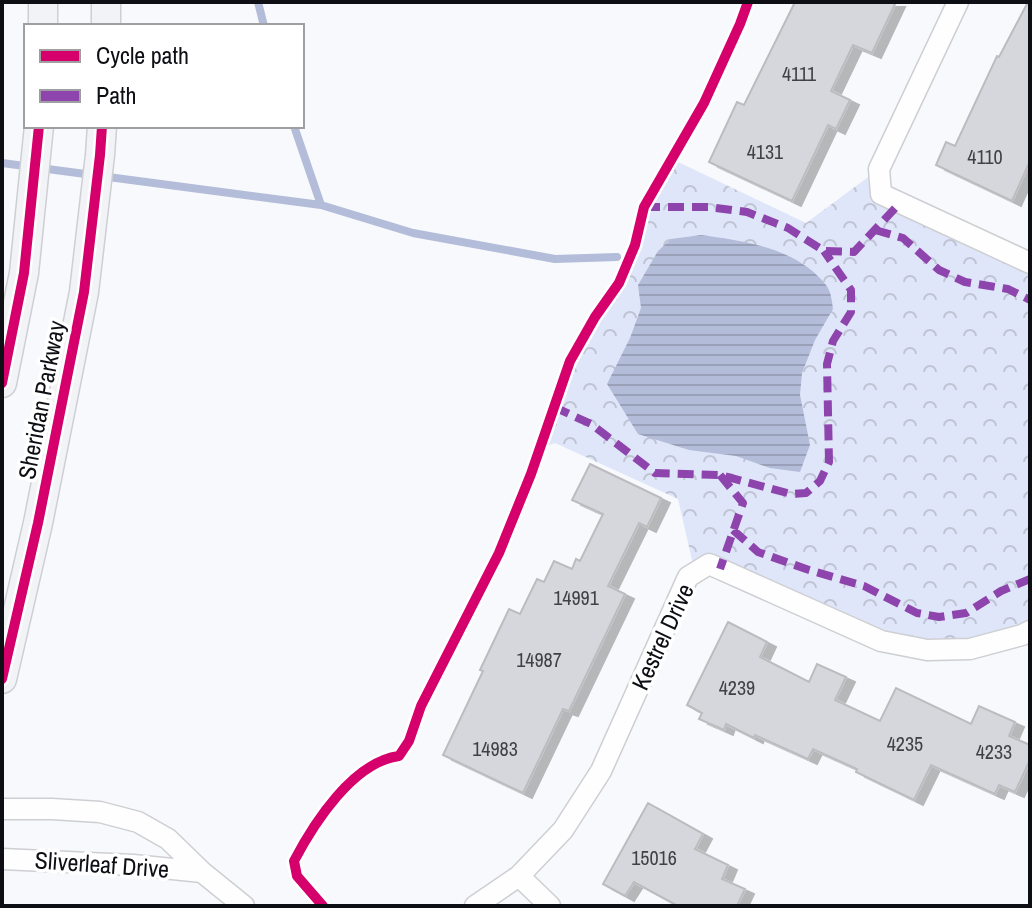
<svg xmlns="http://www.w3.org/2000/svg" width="1032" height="908" font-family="'Archivo Narrow',sans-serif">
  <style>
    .forest { fill: url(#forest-crowns) }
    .water { fill: url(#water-rules) }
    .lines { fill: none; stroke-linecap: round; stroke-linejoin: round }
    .stream { stroke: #b3bcd8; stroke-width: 8 }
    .building { fill: #d6d7dc; stroke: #bcbcc0; stroke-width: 2; filter: url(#shadow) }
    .street-casing { stroke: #cecfd3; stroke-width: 23 }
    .secondary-casing { stroke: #cecfd3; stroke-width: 31 }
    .street { stroke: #fefeff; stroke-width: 20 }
    .secondary { stroke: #f2f3f6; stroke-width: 28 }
    .quiet { stroke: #8e44ad; stroke-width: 8; stroke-dasharray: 16 8; stroke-linecap: butt }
    .cycleway-casing { stroke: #fff; stroke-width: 15 }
    .cycleway { stroke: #d6006c; stroke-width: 10 }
    .labels { text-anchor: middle; stroke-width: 7; stroke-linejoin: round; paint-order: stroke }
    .number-label { font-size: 20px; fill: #404146 }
    .street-label { font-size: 24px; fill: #0e0f14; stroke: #fff }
  </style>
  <defs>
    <pattern id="forest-crowns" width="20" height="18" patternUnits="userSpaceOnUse" patternTransform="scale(2)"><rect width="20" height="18" fill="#e0e6f9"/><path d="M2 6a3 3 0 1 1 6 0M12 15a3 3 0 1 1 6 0" fill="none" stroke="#bfc4d5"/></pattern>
    <pattern id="water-rules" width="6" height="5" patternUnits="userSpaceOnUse" patternTransform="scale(2)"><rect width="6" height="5" fill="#b3bcd8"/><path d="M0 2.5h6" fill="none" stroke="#99a0b8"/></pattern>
    <filter id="shadow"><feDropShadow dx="9" dy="5" stdDeviation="0" flood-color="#0004"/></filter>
  </defs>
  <rect width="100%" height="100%" fill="#f8f9fc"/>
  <path class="forest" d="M676,161l130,62 73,-54 3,25 148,69v368l-103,19 -188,-74 -44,-3 -17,-74 -123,-56 -16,6 38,-101 41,-61 27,-71z"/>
  <path class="water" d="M701,235c44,6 96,13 125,50 5,6 6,16 7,24l-18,31 -13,33 -2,22 10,50 -10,27 -30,-4 -34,-12 -47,-6 -51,-16 -31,-50 23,-46 11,-30 -3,-23 20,-34 13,-12z"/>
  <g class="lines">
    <path class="stream" d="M258,2l6,24
      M294,126l27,79 92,28 142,26 62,-2
      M2,163l319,42"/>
  </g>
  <path class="building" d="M795,2h101l-24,51 -19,-8 -22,46 19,9 -14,29 -8,-4 -36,76 -83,-39 28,-60 7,3z
    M1028,2h2v159l-18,40 -76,-36 10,-23 9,4 42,-90 2,1z
    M590,464l71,34 -14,29 -8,-4 -31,63 17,8 -56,117 -6,-2 -40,84 -80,-38 40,-84 -3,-1 29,-61 11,5 17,-35 7,3 10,-21 18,8 4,-10 4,2 23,-47 -31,-14z
    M728,622l39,20 -7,15 49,25 8,-18 29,13 -11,23 45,21 16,-33 75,36 8,-18 36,16 -6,14 21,9v15l-15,32 -16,-7 -4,9 -64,-29 -17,35 -58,-28 1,-3 -44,-20 -5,10 -53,-24 -1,3 -28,-14 -2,6 -25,-11 3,-6 -15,-8z
    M648,803l55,31 -8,15 33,16 -6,14 23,10 -8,17h-59l-44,-24 -9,14 -22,-12z"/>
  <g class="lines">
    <g class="street-casing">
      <path id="street" d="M958,2l-79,167 2,25 149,69
        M2,809h50l48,3 38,10 30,17 34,33 42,34
        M2,859l131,6 69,7
        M519,876l31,30
        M475,906l44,-30 44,-46 38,-59 87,-194 21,-13 172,77 46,9 43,-1 52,-14 8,-4"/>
    </g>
    <g class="secondary-casing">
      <path id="secondary" d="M43,2v24
        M106,26v-24
        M2,383l22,-110 15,-147
        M2,679l36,-156 46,-231 16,-137 2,-29"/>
    </g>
    <use href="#street" class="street"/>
    <use href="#secondary" class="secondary"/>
    <path class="quiet" d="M644,207h65l38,5 41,16 36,23 30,1 46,-49
      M875,230l28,8 36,32 26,12 43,7 22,11
      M554,407l37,17 64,49 65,2 71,19 15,-1 14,-12 9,-19 -2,-98 6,-23 18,-29v-22l-27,-39
      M720,475l23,28 -23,66
      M733,530l25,22 51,18 55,16 53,27 22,4 27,-4 35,-22 29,-12"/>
    <g class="cycleway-casing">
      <path id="cycleway" d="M2,383l22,-110 15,-147
        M2,679l36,-156 46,-231 16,-137 2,-29
        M323,906l-26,-30 -3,-15c20,-38 59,-99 105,-105l10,-15 12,-35 78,-153 32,-79 39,-113 25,-44 24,-34 16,-38 9,-38 60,-104 36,-79 8,-22"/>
    </g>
    <use href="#cycleway" class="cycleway"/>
  </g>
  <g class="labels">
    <g class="number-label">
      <text x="799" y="81">4111</text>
      <text x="765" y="159">4131</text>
      <text x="985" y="164">4110</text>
      <text x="576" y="605">14991</text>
      <text x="539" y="667">14987</text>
      <text x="737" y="695">4239</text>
      <text x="905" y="751">4235</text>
      <text x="495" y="756">14983</text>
      <text x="994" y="759">4233</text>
      <text x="654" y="865">15016</text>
    </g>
    <g class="street-label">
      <text transform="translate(42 400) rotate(-79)" y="8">Sheridan Parkway</text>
      <text transform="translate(663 637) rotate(-65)" y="8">Kestrel Drive</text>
      <text transform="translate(102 865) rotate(4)" y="8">Sliverleaf Drive</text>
    </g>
  </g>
  <rect width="1032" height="908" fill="none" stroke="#0e0f14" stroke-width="8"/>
  <rect x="24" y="24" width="280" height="104" fill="#ffffff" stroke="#9f9fa1" stroke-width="2"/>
  <rect x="40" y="50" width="40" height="12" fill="#d6006c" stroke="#9f9fa1" stroke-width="2"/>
  <text x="96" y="64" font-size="24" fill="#0e0f14">Cycle path</text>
  <rect x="40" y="90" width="40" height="12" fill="#8e44ad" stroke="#9f9fa1" stroke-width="2"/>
  <text x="96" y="104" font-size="24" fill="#0e0f14">Path</text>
</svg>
